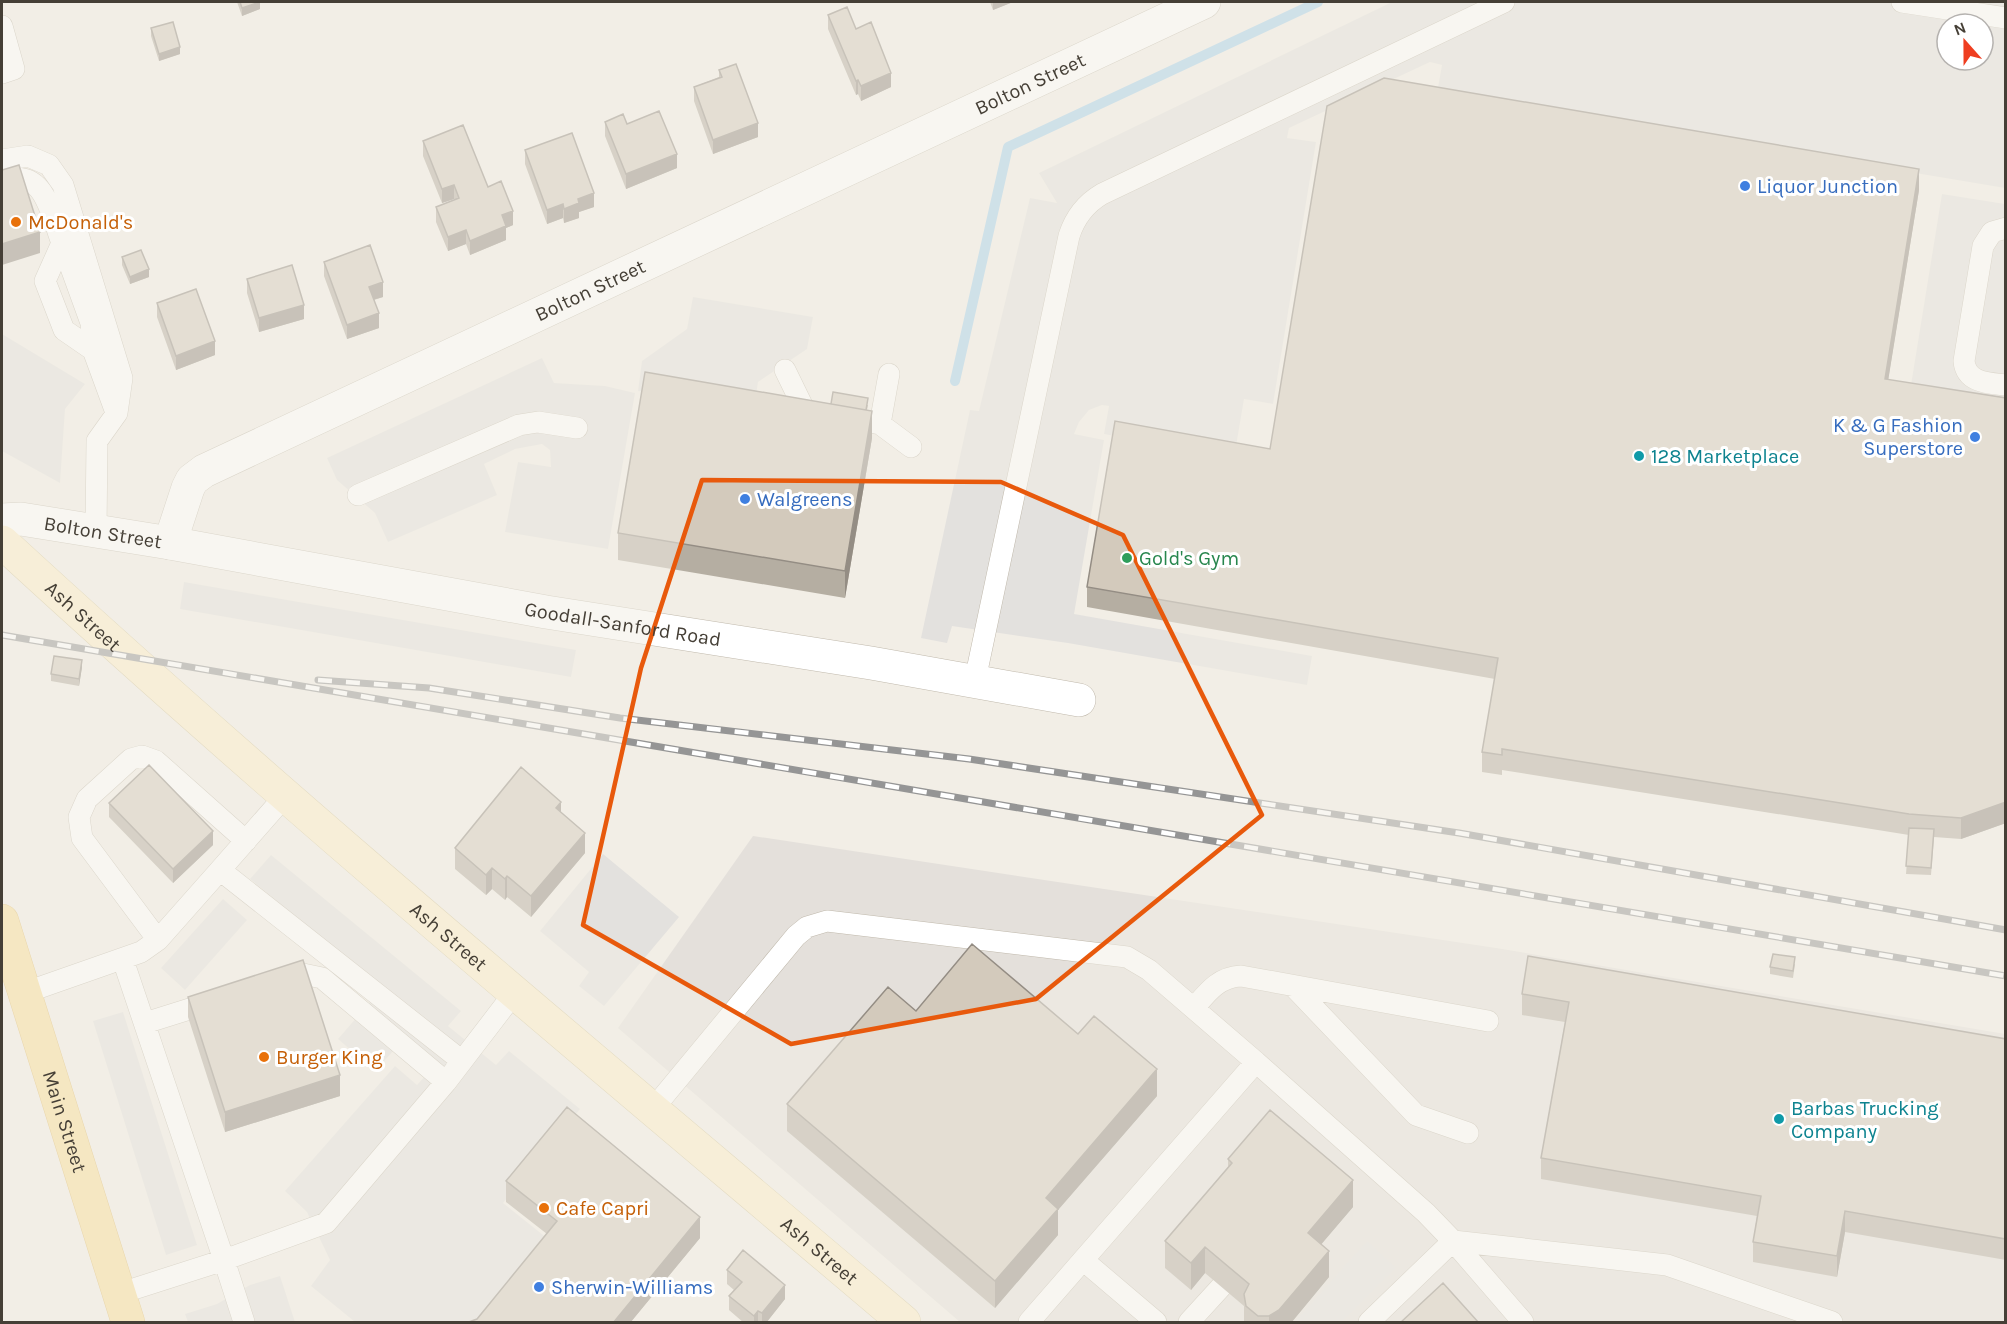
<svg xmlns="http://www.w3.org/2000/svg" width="2007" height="1324" font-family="Karla,sans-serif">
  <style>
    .industrial { fill: #e4e0db }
    .parking { fill: #e3e1de; fill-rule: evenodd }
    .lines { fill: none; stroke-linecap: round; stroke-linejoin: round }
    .stream { stroke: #a5d0ec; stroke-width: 10 }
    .lane-casing { stroke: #c0b9ac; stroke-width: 22 }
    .street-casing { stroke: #c0b9ac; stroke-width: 34 }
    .secondary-casing { stroke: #d0c198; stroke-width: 34 }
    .primary-casing { stroke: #ddba69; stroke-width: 34 }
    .lane { stroke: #fff; stroke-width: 21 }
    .street { stroke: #fff; stroke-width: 33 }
    .secondary { stroke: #fceec7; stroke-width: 33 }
    .primary { stroke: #f9dd98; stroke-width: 33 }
    .rail-casing { stroke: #959595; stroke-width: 7 }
    .rail { stroke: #fff; stroke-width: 4.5; stroke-dasharray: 14; stroke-linecap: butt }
    .wall { fill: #b5aea2 }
    .shaded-wall { fill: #948d84 }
    .building { fill: #d3cabc; stroke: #948d84; stroke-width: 1.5 }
    .marked { fill: none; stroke: #e8590c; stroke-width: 4.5; stroke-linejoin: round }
    .shop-dot { fill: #3f7fe0; stroke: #fff; stroke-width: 2 }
    .food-dot { fill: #e8710a; stroke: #fff; stroke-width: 2 }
    .culture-dot { fill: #0f9aa8; stroke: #fff; stroke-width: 2 }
    .leisure-dot { fill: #2e9e5b; stroke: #fff; stroke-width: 2 }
    .labels { text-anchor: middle; stroke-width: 6; stroke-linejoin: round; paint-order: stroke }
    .street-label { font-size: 20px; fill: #453f36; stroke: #fff }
    .shop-label { font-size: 20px; fill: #366cbe; stroke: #fff; text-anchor: start }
    .food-label { font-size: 20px; fill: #c56008; stroke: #fff; text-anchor: start }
    .culture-label { font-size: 20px; fill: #0d838f; stroke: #fff; text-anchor: start }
    .leisure-label { font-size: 20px; fill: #27864d; stroke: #fff; text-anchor: start }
  </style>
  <rect width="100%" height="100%" fill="#f2eee6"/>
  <path class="industrial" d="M753,836l743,112 509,86v288h-1045l-342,-294z"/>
  <path class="parking" d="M1392,2h613v186l-568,-95 5,-28 -12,-3 -141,66 -2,10 29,4 -43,262 -29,-5 -10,59 -130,-24 5,-28 -7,-1 -13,5 -10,12 -5,12 30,6 -30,174 238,42 -5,29 -239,-42 -116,-17 -5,17 -26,-5 49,-228 9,1 51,-213 27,5 -18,-30zM1947,24h36v36h-36z
    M1942,194l63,10v202l-95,-15z
    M693,297l120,20 -6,32 -49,33 -5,32 -115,-23 4,-30 45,-32z
    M2,334l83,50 -20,25 -5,74 -58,-32z
    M542,358l12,25 51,3 30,7 -27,156 -103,-17 13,-70 33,5 -1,-17 -8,-6 -27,5 -31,15 13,31 -109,47 -13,-29 -38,-33 -10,-22z
    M184,582l392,68 -5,27 -391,-68z
    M603,854l76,63 -75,89 -25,-20 10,-14 -49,-41z
    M271,855l190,156 -13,15 48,39 13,-14 71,58 -77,94 50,40 -66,79h-132l-44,-36 19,-26 -23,-48 -22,-21 110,-125 22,19 9,-10 -31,-26 -20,22 -37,-32 45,-52 -133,-108z
    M223,899l24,21 -62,70 -24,-22z
    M123,1012l74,233 -31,10 -73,-234z
    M1367,1241l29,27 -54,54h-47z
    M280,1276l15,46h-107l-3,-8 32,-10 33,-19z"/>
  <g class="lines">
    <path class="stream" d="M955,381l53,-234 310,-145"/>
    <g class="lane-casing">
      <path id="lane" d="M1902,2l104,16
        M2,26l12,43 -12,4
        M2,160l26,-4 21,9 14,20 59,193 -5,35 -20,28 -1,90
        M2,181c43,-14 48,31 60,62l-17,38 19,49 29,20 22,60
        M2006,228l-14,4 -9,14 -19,115c2,22 24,22 42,24
        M62,243l29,80 2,27
        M785,370l21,43
        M865,421l15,3 31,23
        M880,424l9,-50
        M358,495l161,-70 19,-3 39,6
        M975,680l94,-444c6,-19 16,-32 33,-42l402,-192
        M220,870l65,-74
        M158,940l-76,-102 -3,-21 8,-18 44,-40 11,-3 14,5 90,80
        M123,960l101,300 102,-37 120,-141 69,-90
        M282,980l21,-6 19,4 124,104
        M1293,986l123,129 52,18
        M24,993l117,-41 17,-12 62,-70 242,191
        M1194,1008c13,-15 24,-31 47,-32l247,45
        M145,1023l70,-22
        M653,1109l143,-173 11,-9 20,-6 300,36 22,13 107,92
        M1453,1241l214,24 165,57
        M1453,1241l70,81
        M1083,1260l173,-198 170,151 27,28 -84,81
        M118,1294l106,-34 20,62
        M1029,1322l54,-62 73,62
        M1189,1322l32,-35"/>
    </g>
    <g class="street-casing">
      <g id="street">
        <path id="s1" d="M2,520l19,-1 149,24 18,-55 4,-8 12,-9 1000,-469"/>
        <path id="s2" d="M170,543l376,69 325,51 208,37"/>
      </g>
    </g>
    <g class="secondary-casing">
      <g id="secondary">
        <path id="s3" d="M2,542c292,269 599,523 902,780"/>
      </g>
    </g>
    <g class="primary-casing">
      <g id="primary">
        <path id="s4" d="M2,921l126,401"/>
      </g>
    </g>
    <use href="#lane" class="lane"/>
    <use href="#street" class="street"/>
    <use href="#secondary" class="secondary"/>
    <use href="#primary" class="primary"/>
    <g class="rail-casing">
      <path id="rail" d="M2,635l2004,341
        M318,680l111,8 191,30 349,41 490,74 547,97"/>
    </g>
    <use href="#rail" class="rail"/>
  </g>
  <path class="wall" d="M237,2h23v7l-18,7z
    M990,2h23l-20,8z
    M828,15l28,14 35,58 -30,14 -3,-7 -2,1 -28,-66z
    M151,28l29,26 -21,7 -8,-25z
    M719,70l39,67 -45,17 -19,-53v-14l25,-10z
    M605,122l22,2 50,44 -51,21 -21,-53z
    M423,141l65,46 25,38 -7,3v12l-36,15 -4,-11 -18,7 -12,-29v-15l18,-7v-1l-12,4 -19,-47z
    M525,150l69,57 -15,5v6l-15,5 -1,-5 -16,6 -22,-60z
    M1919,190l-31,190 118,18v425l-45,16 -27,-2 -3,38 -25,-1 3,-39 -407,-65v5l-20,-3v-20l13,-73 -408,-72v-20l183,-138z
    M122,257l27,20 -19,7 -8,-19z
    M324,262l59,35 -9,3 5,28 -32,11 -23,-63z
    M247,279l57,40 -45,13 -12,-39z
    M157,303l58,52 -39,15 -19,-53z
    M831,404l37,1 -1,5 5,28 -27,160 -227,-38v-27z
    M82,667l-3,19 -28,-5v-7z
    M109,803l104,42 -40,38 -64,-66z
    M561,813l24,40 -54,64 -24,-20 -2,3 -13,-11 -6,6 -31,-26v-21z
    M1795,964l-2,14 -23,-4v-7z
    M1522,994l484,45v221l-161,-28 -8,45 -84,-15v-20l4,-26 -216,-37v-21l24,-136 -43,-7z
    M188,997l152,99 -115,36 -37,-115z
    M916,1011l241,85 -99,114v25l-63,73 -208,-177v-27z
    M1228,1159l125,48 -32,37 8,33 -38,46h-47v-17l-39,-33 -14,17 -26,-22v-27l63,-74z
    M506,1181l194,57 -70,85h-164l11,-4 70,-85 -41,-32z
    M727,1270l58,29 -19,24h-22l-15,-13v-14l5,-6 -7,-6z"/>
  <path class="shaded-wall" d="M260,2v7l-18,7v-8z
    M993,2h20l-20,8z
    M180,47v7l-21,7v-7z
    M891,73v14l-30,14v-15z
    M858,80v14l-2,1v-14z
    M758,123v14l-45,17v-14z
    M677,154v14l-51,21v-15z
    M1919,169v21l-34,210v-21z
    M454,185v14l-12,4v-14z
    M594,193v14l-15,5v6l-15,5v-14l14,-10z
    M563,204v14l-16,6v-14z
    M513,211v14l-7,3v12l-36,15v-14l32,-26z
    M466,230v14l-18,7v-14z
    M40,232v21l-38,12v-21z
    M149,269v8l-19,7v-7z
    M383,282v15l-14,4v-14z
    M304,305v14l-45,13v-14z
    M379,313v15l-32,11v-14z
    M215,341v14l-39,15v-14z
    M872,411v27l-27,160v-27z
    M82,660v7l-3,19v-7z
    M561,802v21l-5,-15z
    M2006,802v21l-45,16v-21z
    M213,831v14l-40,38v-14z
    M585,833v20l-54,64v-21z
    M492,868v21l-6,6v-20z
    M507,876v21l-2,3v-21z
    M1157,1069v27l-99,114v25l-63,73v-27l51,-83z
    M340,1075v21l-115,36v-20z
    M1353,1180v27l-45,53v-27z
    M1845,1211v21l-8,45v-21z
    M700,1217v21l-70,85h-17z
    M1205,1247v26l-14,17v-27z
    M1329,1251v26l-38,46h-22v-7z
    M785,1285v14l-19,24h-4v-10z
    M758,1311v12h-4v-7z"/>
  <path class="building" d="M240,2h20l-18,6z
    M847,7l9,22 15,-7 20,51 -30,13 -3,-6 -2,1 -28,-66z
    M173,22l7,25 -21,7 -8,-26z
    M736,64l22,59 -45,17 -19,-53 28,-10 -3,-7z
    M1384,78l535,91 -34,210 121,19v404l-45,16 -52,-4 -407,-65v6l-20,-3 16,-94 -411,-71 28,-166 155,28 57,-343z
    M659,111l18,43 -51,20 -21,-52 18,-8 4,10z
    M463,125l25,62 13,-6 12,30 -11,4 4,11 -36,15 -4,-11 -18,7 -12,-30 23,-9 -5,-13 -12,4 -19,-48z
    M572,133l22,60 -16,6 1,4 -15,6 -1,-5 -16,6 -22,-60z
    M19,165l21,67 -38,12v-74z
    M370,245l13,37 -14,5 10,26 -32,12 -23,-63z
    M141,250l8,19 -19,8 -8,-20z
    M292,265l12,40 -45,13 -12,-39z
    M196,289l19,52 -39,15 -19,-53z
    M645,372l227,39 -27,160 -227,-38z
    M833,392l35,6 -2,12 -35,-6z
    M54,656l28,4 -3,19 -28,-5z
    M149,765l64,66 -40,38 -64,-66z
    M521,767l40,35 -5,6 29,25 -54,63 -24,-20 -2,3 -13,-11 -6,7 -31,-27z
    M1909,828l25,1 -3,39 -25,-2z
    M972,944l106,90 16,-18 63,53 -111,129 12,11 -63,72 -208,-177 101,-117 28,24z
    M1773,954l22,3 -2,14 -23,-4z
    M1528,956l478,83v200l-161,-28 -8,45 -84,-14 8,-46 -220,-38 28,-156 -47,-8z
    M303,960l37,115 -115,37 -37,-115z
    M567,1107l133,110 -87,106h-147l11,-4 80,-98 -51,-40z
    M1270,1110l83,70 -45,53 21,18 -50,59 -10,6h-11l-12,-10 -2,-12 5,-10 -44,-37 -14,16 -26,-22 67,-78 -4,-4z
    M743,1250l42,35 -23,28 -4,-2 -4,5 -25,-20 13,-14 -15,-12z
    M1443,1283l36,40h-79z"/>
  <path d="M0 0H2007V1324H0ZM702,480l299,2 122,53 139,280 -226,184 -245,45 -208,-119 58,-257z" fill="#f2eee6" fill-opacity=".55" fill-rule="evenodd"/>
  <path class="marked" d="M702,480l299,2 122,53 139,280 -226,184 -245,45 -208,-119 58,-257z"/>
  <g class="shop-dot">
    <circle cx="1745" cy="186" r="6"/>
    <circle cx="1975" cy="437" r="6"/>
    <circle cx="745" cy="499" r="6"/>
    <circle cx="539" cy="1287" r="6"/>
  </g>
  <g class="food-dot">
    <circle cx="16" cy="222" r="6"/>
    <circle cx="264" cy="1057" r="6"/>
    <circle cx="544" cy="1208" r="6"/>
  </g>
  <g class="culture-dot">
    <circle cx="1639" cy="456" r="6"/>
    <circle cx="1779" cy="1119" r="6"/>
  </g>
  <circle class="leisure-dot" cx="1127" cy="558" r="6"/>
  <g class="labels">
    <g class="street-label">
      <text dy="7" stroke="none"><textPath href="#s1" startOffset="1164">Bolton Street</textPath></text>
      <text dy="7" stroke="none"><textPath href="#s1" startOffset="678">Bolton Street</textPath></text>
      <text dy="7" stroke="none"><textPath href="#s1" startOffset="102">Bolton Street</textPath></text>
      <text dy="7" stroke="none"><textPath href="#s3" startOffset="110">Ash Street</textPath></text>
      <text dy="7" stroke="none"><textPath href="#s2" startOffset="460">Goodall-Sanford Road</textPath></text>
      <text dy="7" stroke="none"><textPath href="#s3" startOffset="596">Ash Street</textPath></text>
      <text dy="7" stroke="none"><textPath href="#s4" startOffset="210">Main Street</textPath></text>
      <text dy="7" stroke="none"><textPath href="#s3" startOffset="1082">Ash Street</textPath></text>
    </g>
    <g class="shop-label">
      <text x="1757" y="193">Liquor Junction</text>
      <text x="1963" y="432" text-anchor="end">K &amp; G Fashion<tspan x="1963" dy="23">Superstore</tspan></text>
      <text x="757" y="506">Walgreens</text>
      <text x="551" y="1294">Sherwin-Williams</text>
    </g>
    <g class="food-label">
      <text x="28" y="229">McDonald's</text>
      <text x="276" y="1064">Burger King</text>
      <text x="556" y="1215">Cafe Capri</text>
    </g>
    <g class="culture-label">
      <text x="1651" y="463">128 Marketplace</text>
      <text x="1791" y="1115">Barbas Trucking<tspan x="1791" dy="23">Company</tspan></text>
    </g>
    <g class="leisure-label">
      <text x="1139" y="565">Gold's Gym</text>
    </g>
  </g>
  <rect width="2007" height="1324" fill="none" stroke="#453f36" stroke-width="6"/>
  <g transform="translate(1965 42) rotate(339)"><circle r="28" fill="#ffffff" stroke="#b5b2af" stroke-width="1.5"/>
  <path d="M0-4.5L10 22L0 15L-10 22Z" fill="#ef3e20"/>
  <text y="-9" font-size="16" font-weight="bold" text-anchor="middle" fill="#453f36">N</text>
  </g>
</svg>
